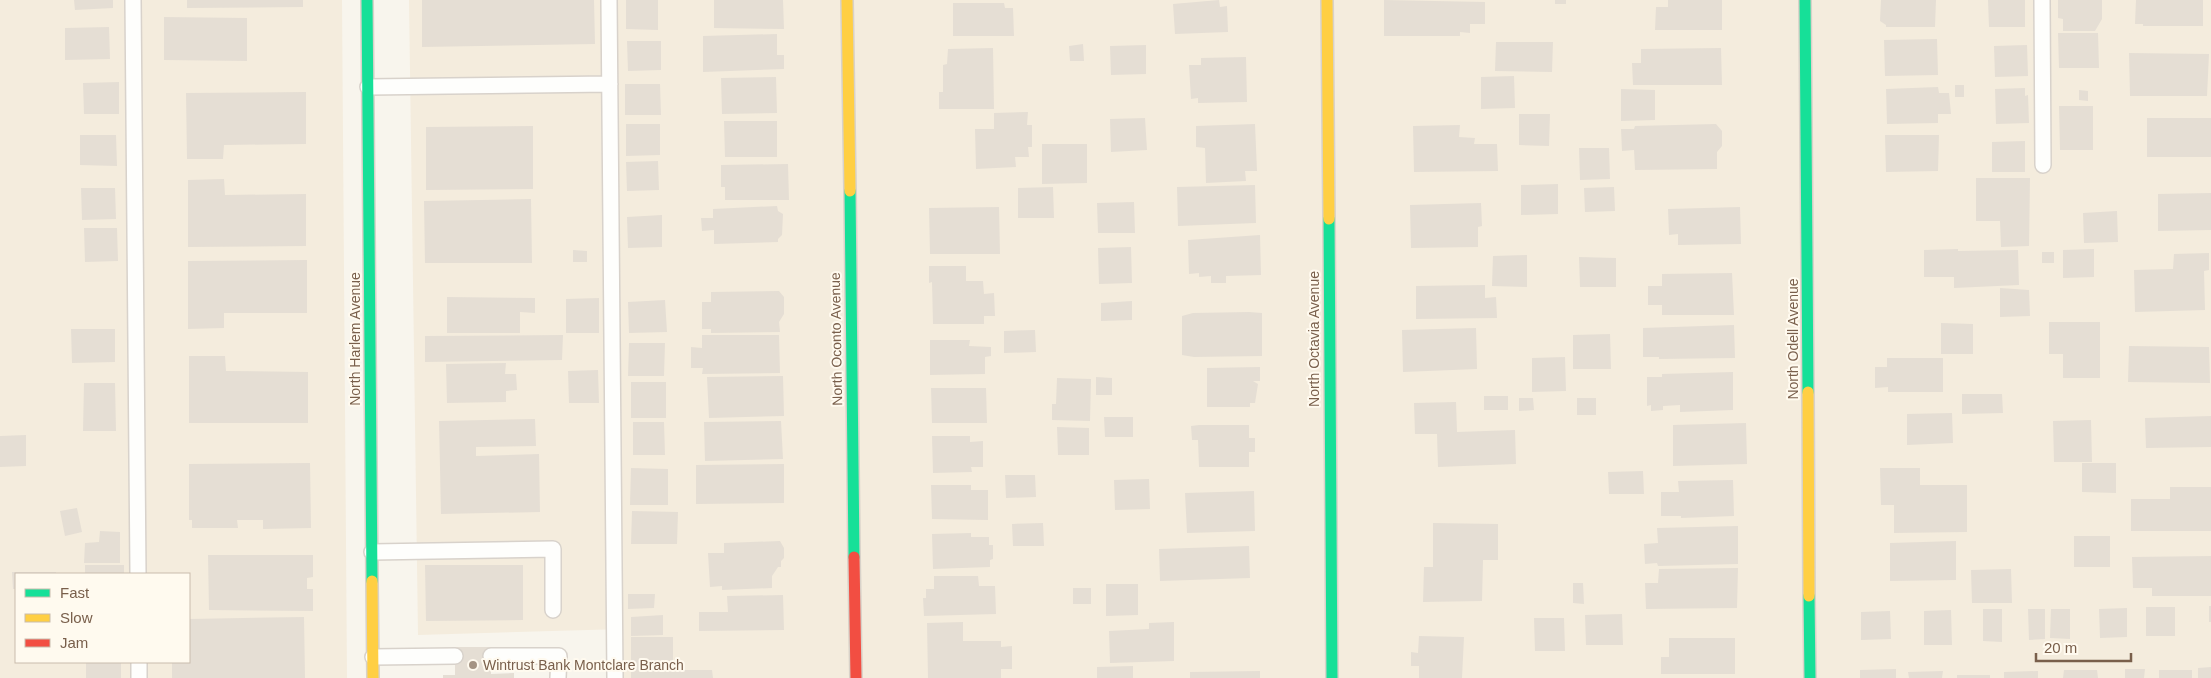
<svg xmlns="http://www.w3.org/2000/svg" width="2211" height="678" font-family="Arial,sans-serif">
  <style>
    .residential { fill: #f4ecdd; fill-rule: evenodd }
    .building { fill: #e5ded4 }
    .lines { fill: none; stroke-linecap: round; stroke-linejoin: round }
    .lane-casing { stroke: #d8d2cb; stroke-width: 18 }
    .fast-casing { stroke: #d8d2c9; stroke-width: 14 }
    .slow-casing { stroke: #d8d2c9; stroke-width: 14 }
    .jam-casing { stroke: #d8d2c9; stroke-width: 14 }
    .lane { stroke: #fefefc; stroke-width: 15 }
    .fast { stroke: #16e098; stroke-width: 11 }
    .slow { stroke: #ffcf43; stroke-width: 11 }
    .jam { stroke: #f24e42; stroke-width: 11 }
    .poi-dot { fill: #a59484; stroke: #fffaef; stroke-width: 2 }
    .labels { text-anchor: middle; stroke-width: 4; stroke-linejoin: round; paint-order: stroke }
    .street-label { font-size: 14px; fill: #795f4b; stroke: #fffaef }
    .poi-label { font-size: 14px; fill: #795f4b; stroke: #fffaef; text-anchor: start }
  </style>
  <rect width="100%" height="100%" fill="#f8f5ed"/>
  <path class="residential" d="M0,0h342l5,678h-347zM16,574h173v88h-173z
    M409,0h1802v678h-1588v-49l-205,6z"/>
  <path class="building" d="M74,0h39v8l-38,2z
    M187,0h116v7l-116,1z
    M422,0h172l1,44 -173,3z
    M626,0h32v30l-32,-1z
    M714,0h69l1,29 -70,-1z
    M1219,0l1,7 7,-1 1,26 -53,2 -2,-30z
    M1384,0l101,2v22h-15v9l-10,-1v4h-76z
    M1555,0h11v4h-11z
    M1668,0h54v30h-67l1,-23h12z
    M1881,0h55l-1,27h-49v-2l-6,-4z
    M1988,0h37v27h-36z
    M2058,0h44v19l-7,12h-32v-12l-5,-1z
    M2136,0h67v26h-60v-2h-8z
    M953,3h51l1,5h8l1,28h-61z
    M164,17l83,1v43l-83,-1z
    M109,27l1,32 -45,1v-32z
    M2058,33h40l1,35h-40z
    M777,34v21h7v14l-81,3v-36z
    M1937,39l1,36 -53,1 -1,-36z
    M627,41h34v29l-33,1z
    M1496,42h57l-1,30 -57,-1z
    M1083,44l1,17h-14l-1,-15z
    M1146,45v29l-35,1 -1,-29z
    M2027,45l1,31 -33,1 -1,-31z
    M993,48l1,61h-55v-17h4v-27l4,-1 1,-15z
    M1721,48l1,37h-89l-1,-22h9v-14z
    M2129,53l80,1 -2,42h-77z
    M1246,57l1,45 -49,1v-5l-7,1 -2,-34h12v-7z
    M1514,76l1,32 -34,1v-32z
    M776,77l1,36 -55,1 -1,-36z
    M119,82v32h-35l-1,-31z
    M625,84h35l1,31h-36z
    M1955,85h9v12h-9z
    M1938,87l1,6h10l2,21h-13v9l-51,1 -1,-35z
    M2025,88v8l3,-1 1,28 -33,1 -1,-35z
    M1621,89l34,1v30l-34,1z
    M2079,90l9,1v10l-9,-1z
    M306,92v52l-82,1 -1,14h-36l-1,-66z
    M2059,106h34v44h-33z
    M1028,112l-1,13h5v22h-4l1,10h-14l1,10 -40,2 -1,-40h19v-16z
    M1519,114h31l-1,32 -30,-1z
    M1145,118l2,32 -36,2 -1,-33z
    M2147,118h64v39h-64z
    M724,121h53v36h-52z
    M626,124h34v31l-34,1z
    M1255,124l2,47h-12l1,10 -40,2 -1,-35 -9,-1v-21z
    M1716,124l6,7v15l-5,6v17l-82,1 -1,-20 -12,1 -1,-22h13l1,-3z
    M1460,125l-1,12 16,1 -1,6h23l1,27 -84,1 -1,-46z
    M533,126v63l-107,1v-63z
    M80,135h36l1,31 -37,-1z
    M1885,135h54l-1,36 -52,1z
    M2025,141v31h-33v-30z
    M1042,144h45v39l-45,1z
    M1579,148h30l1,31 -30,1z
    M658,161l1,29 -32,1 -1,-29z
    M788,164l1,36h-64v-13h-4v-22z
    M1976,178h54l-1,68 -28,1 -1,-26h-24z
    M224,179l1,16 81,-1v52l-118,1v-67z
    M1558,184v30l-37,1v-30z
    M1255,185l1,38 -78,3 -1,-39z
    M1053,187l1,31h-36v-30z
    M1614,187l1,24 -30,1 -1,-24z
    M81,188h34l1,31 -34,1z
    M2211,193v37l-53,1v-37z
    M531,199l1,64h-107l-1,-62z
    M1134,202l1,31h-37l-1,-30z
    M1481,203l1,23 -4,1v20l-67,1 -1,-43z
    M777,206l1,5 5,3 -1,21 -4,4v3l-64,2v-14l-12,1 -1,-13h12v-9z
    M999,207l1,47h-70l-1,-46z
    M1740,207l1,37 -63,1v-11l-9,1 -1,-26z
    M2117,211l1,31 -34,1 -1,-30z
    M662,215v32l-34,1 -1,-31z
    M84,228h33l1,33 -33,1z
    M1260,235l1,40 -35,1v7h-15v-7l-12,1v-4l-10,1 -1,-34z
    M1131,247l1,36 -33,1 -1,-36z
    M1958,249v2l60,-1 1,35 -65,3v-11h-30v-27z
    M2094,249v28l-31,1v-28z
    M573,250l14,1v11h-14z
    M2042,252h12v11h-12z
    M2209,253v17l-5,1 1,39 -70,2 -1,-42 39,-1 1,-15z
    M1527,255v32l-35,-1 1,-30z
    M1579,257l37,1v29h-36z
    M307,260v53h-83v15l-36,1v-68z
    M929,266h37v15h17l1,13 10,-1 1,23h-11v8h-51l-1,-42 -3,1z
    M1732,273l2,42h-72v-10h-14v-19h14v-12z
    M1485,285v13l11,-1 1,21 -81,1v-33z
    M2000,288l29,2 1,26 -30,1z
    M779,291l5,6v17l-5,8 1,10 -69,1v-4h-9v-27h9v-10z
    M447,297l88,1v15l-15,-1v21h-73z
    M599,298v35h-33v-34z
    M665,300l2,32 -38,1 -1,-31z
    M1132,301v19l-31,1v-18z
    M1249,312l13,1v43l-68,1 -12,-2v-39l11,-3z
    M2049,322h51v56h-37v-24h-14z
    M1941,323l32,1v30h-32z
    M1734,325l1,33 -76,1v-2h-16v-29z
    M1476,328l1,41 -74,3 -1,-42z
    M71,329h44v33l-43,1z
    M1035,330l1,22 -32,1v-22z
    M1610,334l1,35h-38v-34z
    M563,335l-1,25 -137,2v-26z
    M702,335h77l1,38 -78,1 1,-6h-12v-21l11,1z
    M930,340h40l-1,6 22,1v9l-6,1v17l-55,1z
    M629,343h36l-1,33h-36z
    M2129,346l80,1 1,36 -82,-1z
    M189,356h36l1,15 82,1v51h-119z
    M1565,357l1,34 -34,1v-34z
    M1887,358h56v34h-55v-5l-13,1v-21h12z
    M506,363l-1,11h11l1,16 -11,1v11l-59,1 -1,-39z
    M1260,367v14h-7l5,3 -3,19h-5v4h-43v-39z
    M598,370l1,33h-30l-1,-32z
    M1733,372v38l-53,2v-7l-17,1v4l-12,1v-6l-4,1v-29h15v-3z
    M783,376l1,40 -75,2 -2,-41z
    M1096,377l16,1v17h-16z
    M1057,378l34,1 -1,42 -38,-1v-16h4z
    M631,382h35v36h-35z
    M84,383h31l1,48h-33z
    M931,388h55l1,35h-55z
    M1962,394h40l1,19 -41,1z
    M1484,396h24v14h-24z
    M1519,398h14l1,12 -15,1z
    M1577,398h19v17h-19z
    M1456,402l1,30 58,-2 1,34 -78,3 -1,-33h-22l-1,-31z
    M1952,413l1,30 -46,2v-31z
    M2211,416v31l-65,1 -1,-30z
    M1104,417h29v20h-28z
    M535,419l1,27 -60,1v9l63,-2 1,58 -99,2 -2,-93z
    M2091,420l1,42h-38l-1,-41z
    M781,421l2,38 -78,2 -1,-39z
    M633,422h31l1,33h-32z
    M1746,423l1,41 -74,2v-41z
    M1199,425h50v13h6v14h-6v15h-50l-1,-27h-6l-1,-14z
    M1057,427l32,1v27h-31z
    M26,435v31l-26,1v-31z
    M932,436h38v6l13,-1v26h-12l1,5 -39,1z
    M310,463l1,65 -48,1v-9h-26l1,8h-46v-8h-3v-56z
    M2082,463h34v30l-34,-1z
    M784,464v39l-88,1v-39z
    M631,468l37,1v36h-38z
    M1880,468h40v17h47v47l-73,1v-28h-13z
    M1643,471l1,23h-35l-1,-22z
    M1005,475h30l1,22 -30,1z
    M1149,479l1,30 -35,1 -1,-30z
    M1733,480l1,36 -53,2v-2h-20v-24h18l-1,-11z
    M931,485h40v5h17v30l-56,-1z
    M2170,487h41v44h-80v-32h39z
    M1254,491l1,40 -68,2 -2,-40z
    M77,508l5,24 -17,4 -5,-25z
    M632,511l46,1 -1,32h-46z
    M1043,523l1,23h-31l-1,-22z
    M1433,523l65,1v36h-15l-1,41 -59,1 1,-35h9z
    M1738,526v38l-80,2 -1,-3 -12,1 -1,-20 14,-1 -1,-15z
    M100,531l20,1v31h-36l1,-20 14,-1z
    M971,533v4h18v8h4v14l-3,1v7l-57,2 -1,-35z
    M2074,536h36v31h-36z
    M780,541l4,7v10l-3,3v6h-3l-6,9v12l-50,2v-4l-12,1 -2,-34h16v-10z
    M1956,541v39l-66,1v-38z
    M1249,546l1,32 -90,3 -1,-32z
    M208,555h105v22l-6,1v11h6v22l-104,-1z
    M2211,556v40h-59v-8h-19l-1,-31z
    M85,565h39v9h-39z
    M425,565h98v55l-97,1z
    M1738,568l-1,40 -91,1 -1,-26h13l1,-14z
    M2011,569l1,34h-40l-1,-33z
    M12,572h44v2h-40v15h-3z
    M934,576h44l1,10h16l1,28 -72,2 -1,-18h3v-9h8z
    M1573,583h10l1,21 -11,-1z
    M1106,584h32v31l-32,1z
    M1073,588h18v16h-18z
    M628,594h27l-1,14 -26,1z
    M783,595l1,35 -85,1v-19h29l-1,-16z
    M2209,606h2v16h-2z
    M2146,607h29v29h-29z
    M2127,608v29l-27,1 -1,-29z
    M1983,609h19v33l-19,-1z
    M2028,609h17v30l-16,1z
    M2051,609h19v30l-20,-1z
    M1951,610l1,35h-28v-34z
    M1890,611l1,28 -30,1v-28z
    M1622,614l1,31h-37l-1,-30z
    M663,615v20l-32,1v-19z
    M304,617l1,61h-133v-16h17v-43z
    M1534,618h30l1,33h-30z
    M963,622v19h38v6l11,-1v23h-11v9h-73l-1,-55z
    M1174,622v39l-64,2 -1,-32 40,-2v-6z
    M1419,636l45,1 -2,41h-43v-12h-8v-14l7,1z
    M631,637h42v29h3v4h36l1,8h-82z
    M1669,638h66v36h-74v-17h8z
    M455,647h36v27l23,-1v5h-71v-3h12z
    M86,662h35v16h-35z
    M1133,666v12h-36v-11z
    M2211,667v11h-13v-10z
    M1896,669v9h-36v-8z
    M2125,669h20l-1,9h-19z
    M2064,670h33l1,8h-35z
    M2159,670h33v8h-33z
    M1260,671v7h-70v-6z
    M1943,671l-1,7h-33l-1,-6z
    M2038,671v7h-34v-6z
    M1957,675h33v3h-33z"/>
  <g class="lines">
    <g class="lane-casing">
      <path id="lane" d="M133,0l5,574
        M609,0l6,678
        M2042,0l1,165
        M368,87l242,-3
        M372,552l181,-3v61
        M491,656h68l-1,22
        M373,657l82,-1
        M139,662v16"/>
    </g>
    <g class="fast-casing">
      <path id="fast" d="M367,0l5,581
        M1805,0l3,392
        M850,191l4,366
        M1329,219l3,459
        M1809,596l1,82"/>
    </g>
    <g class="slow-casing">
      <path id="slow" d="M847,0l3,191
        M1327,0l2,219
        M1808,392l1,204
        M372,581l1,97"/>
    </g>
    <g class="jam-casing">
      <path id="jam" d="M854,557l2,121"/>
    </g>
    <use href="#lane" class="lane"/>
    <use href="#fast" class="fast"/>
    <use href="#slow" class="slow"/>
    <use href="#jam" class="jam"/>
  </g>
  <circle class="poi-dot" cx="473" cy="665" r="5"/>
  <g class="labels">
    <g class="street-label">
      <text transform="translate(355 339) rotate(-90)" y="5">North Harlem Avenue</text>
      <text transform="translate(836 339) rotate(-91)" y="5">North Oconto Avenue</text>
      <text transform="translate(1314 339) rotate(-90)" y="5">North Octavia Avenue</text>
      <text transform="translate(1793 339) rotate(-90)" y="5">North Odell Avenue</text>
    </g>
    <g class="poi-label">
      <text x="483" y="670">Wintrust Bank Montclare Branch</text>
    </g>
  </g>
  <rect x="15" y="573" width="175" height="90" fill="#fffaef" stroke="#c9bcad"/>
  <rect x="25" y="589" width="25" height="8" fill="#16e098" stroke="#c9bcad"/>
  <text x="60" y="598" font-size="15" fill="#795f4b">Fast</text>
  <rect x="25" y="614" width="25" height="8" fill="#ffcf43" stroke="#c9bcad"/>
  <text x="60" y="623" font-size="15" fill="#795f4b">Slow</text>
  <rect x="25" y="639" width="25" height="8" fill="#f24e42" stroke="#c9bcad"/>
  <text x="60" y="648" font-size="15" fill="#795f4b">Jam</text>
  <path d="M2036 653v8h95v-8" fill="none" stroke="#795f4b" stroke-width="2.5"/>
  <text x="2044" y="653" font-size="15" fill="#795f4b" stroke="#fffaef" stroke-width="4" paint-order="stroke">20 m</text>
</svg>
